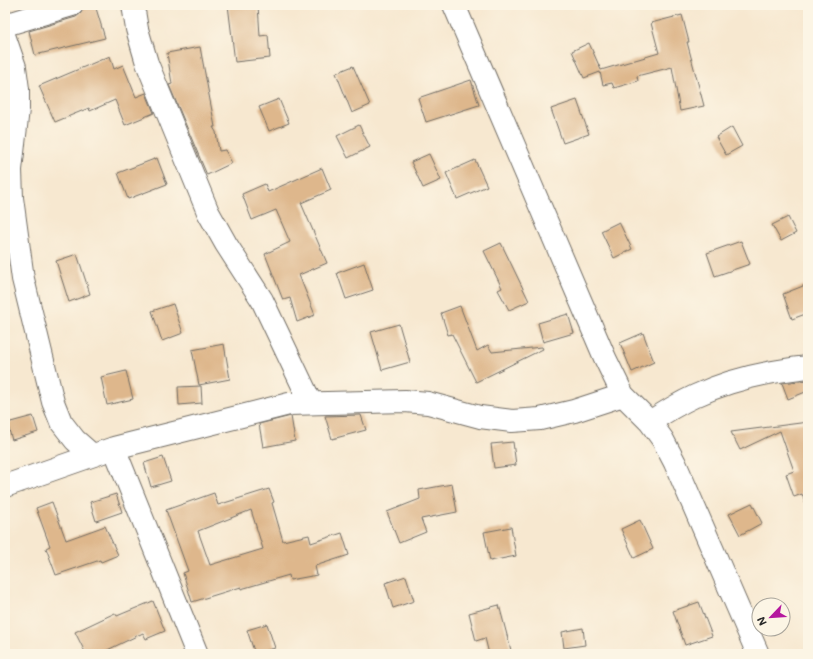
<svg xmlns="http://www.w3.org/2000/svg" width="813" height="659" font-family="Mali,sans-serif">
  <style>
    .building { fill: #deb78c; fill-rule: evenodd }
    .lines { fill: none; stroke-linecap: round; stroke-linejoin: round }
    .minor-casing { stroke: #726d65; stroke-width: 24 }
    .minor { stroke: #fff; stroke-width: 22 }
  </style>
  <rect width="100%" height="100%" fill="#fcf5e5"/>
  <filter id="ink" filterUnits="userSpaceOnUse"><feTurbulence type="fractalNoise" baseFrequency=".025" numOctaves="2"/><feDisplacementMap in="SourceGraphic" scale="8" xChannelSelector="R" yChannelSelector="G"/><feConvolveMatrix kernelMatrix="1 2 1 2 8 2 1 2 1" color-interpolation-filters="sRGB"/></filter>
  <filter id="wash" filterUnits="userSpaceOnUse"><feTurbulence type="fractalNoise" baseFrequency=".012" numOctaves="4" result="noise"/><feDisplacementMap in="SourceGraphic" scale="16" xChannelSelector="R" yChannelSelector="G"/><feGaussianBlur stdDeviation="0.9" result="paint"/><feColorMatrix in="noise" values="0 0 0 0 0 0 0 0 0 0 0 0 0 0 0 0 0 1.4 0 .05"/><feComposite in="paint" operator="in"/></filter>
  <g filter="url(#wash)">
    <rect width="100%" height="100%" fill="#f7e8d0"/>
    <g id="blocks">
      <path class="building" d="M84,5h11l10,33 -70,17 -6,-24 47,-14 5,-4z
        M228,5h30l2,31 8,-1 2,23 -35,4z
        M682,15l7,27h-2l17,64 -24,5 -8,-44 -35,9 1,5 -24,7 -2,-5 -9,2 -3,-13 -16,6 -12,-27 17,-8 12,27 58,-17 -8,-30z
        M200,47l15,80h-2l3,5 3,19 6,-1 7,13 -25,12 -38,-90 3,-1 -5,-31z
        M110,56l4,13 9,-4 13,32 10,-4 8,20 -29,12 -10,-25 -25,11 -1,-3 -34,14 -16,-36z
        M353,66l17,39 -18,8 -16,-40z
        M471,80l8,25 -53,17 -8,-24z
        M279,99l10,24 -20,8 -10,-24z
        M577,100l12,34 -26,9 -12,-34z
        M359,125l11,22 -22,11 -11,-22z
        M732,127l10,19 -16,9 -10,-18z
        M429,154l12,26 -18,8 -12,-26z
        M157,158l10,26 -39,15 -10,-26z
        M475,160l12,26 -30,13 -11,-26z
        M322,168l9,22 -30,13 26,60 -28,12 16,40 -18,7 -7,-24 -7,2 -18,-46 25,-12 -14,-32 -24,10 -10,-26 23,-10 3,8z
        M788,217l8,16 -15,8 -9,-16z
        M619,222l13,27 -18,9 -13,-27z
        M741,241l9,23 -35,12 -8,-23z
        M501,243l28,58 -20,9 -11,-20 4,-2 -18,-37z
        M77,254l13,40 -21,8 -13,-41z
        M364,263l9,27 -27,9 -9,-26z
        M808,284v29l-16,6 -9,-25z
        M173,304l10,29 -21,8 -10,-30z
        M460,306l17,45 11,-6 4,7 50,-5 1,2 -67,33 -24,-48 -4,1 -7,-22z
        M568,314l6,19 -31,9 -5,-19z
        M399,324l11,38 -28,8 -11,-38z
        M643,333l11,29 -22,10 -12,-29z
        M224,344l6,35 -31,6 -7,-35z
        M126,371l7,28 -26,6 -6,-28z
        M808,380v11l-20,8 -6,-16z
        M201,386l1,17 -23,2 -1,-18z
        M361,415l5,15 -34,9 -7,-23z
        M33,416l5,16 -26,8 -5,-17z
        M291,416l4,25 -32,6 -4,-23z
        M808,422v80l-3,1 -3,-9 -8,3 -8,-23 8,-3 -14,-40 -40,19 -9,-18z
        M513,442l3,23 -22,3 -3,-24z
        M163,457l8,24 -20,6 -7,-24z
        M452,484l5,28 -36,7 5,13 -27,11 -12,-31 33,-13 -1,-9z
        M269,489l5,13 -2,1 11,38 26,-6 2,8 31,-10 7,22 -34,11 2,9 -27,5 -1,-5 -48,14v-2l-49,15 -9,-29 5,-2 -22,-61 48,-17 4,12zM251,510l12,39 -53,16 -12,-34z
        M116,494l6,18 -26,9 -6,-19z
        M52,502l14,38 39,-14 13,29 -17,7 -1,-2 -44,15 -10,-27 4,-2 -14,-38z
        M752,503l10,20 -22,12 -11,-21z
        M640,520l13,29 -19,9 -13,-29z
        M511,527l5,29 -26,5 -6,-29z
        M406,576l8,25 -21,7 -8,-25z
        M153,601l12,30 -19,8 -3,-6 -44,21h-13l-11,-22 40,-19 2,3z
        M699,602l13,34 -27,9 -12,-34z
        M499,605l13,49h-23l-4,-16 -9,3 -7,-28z
        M267,624l8,24 -20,6 -8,-24z
        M583,628l2,17 -21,3 -2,-16z"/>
    </g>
  </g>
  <g filter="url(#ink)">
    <use href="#blocks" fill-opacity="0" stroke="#726d65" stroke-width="1"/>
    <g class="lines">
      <g class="minor-casing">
        <path id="minor" d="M133,5l4,24 10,34 61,149 18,32 36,56 49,103
          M454,5l151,353 18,37 27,27 13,18 12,23 83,191
          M5,25l67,-20
          M5,38l10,29 3,22v20l-7,61 1,28 11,81 30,123 8,20 14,18 17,15
          M650,422c15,-10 30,-19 45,-26 34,-16 76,-25 113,-29
          M114,448l83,206
          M5,486l109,-38 175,-44 116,-3 23,2 52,14 32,4 28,-2 34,-8 49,-16"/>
      </g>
      <use href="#minor" class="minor"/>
    </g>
  </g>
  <rect width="813" height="659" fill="none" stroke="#fcf5e5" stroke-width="20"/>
  <g transform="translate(771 617) rotate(245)"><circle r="19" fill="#fcf5e5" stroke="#a8a49b"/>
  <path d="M0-3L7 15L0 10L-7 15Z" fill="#b5179e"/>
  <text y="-6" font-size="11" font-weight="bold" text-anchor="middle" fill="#2b2b2b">N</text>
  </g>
</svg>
